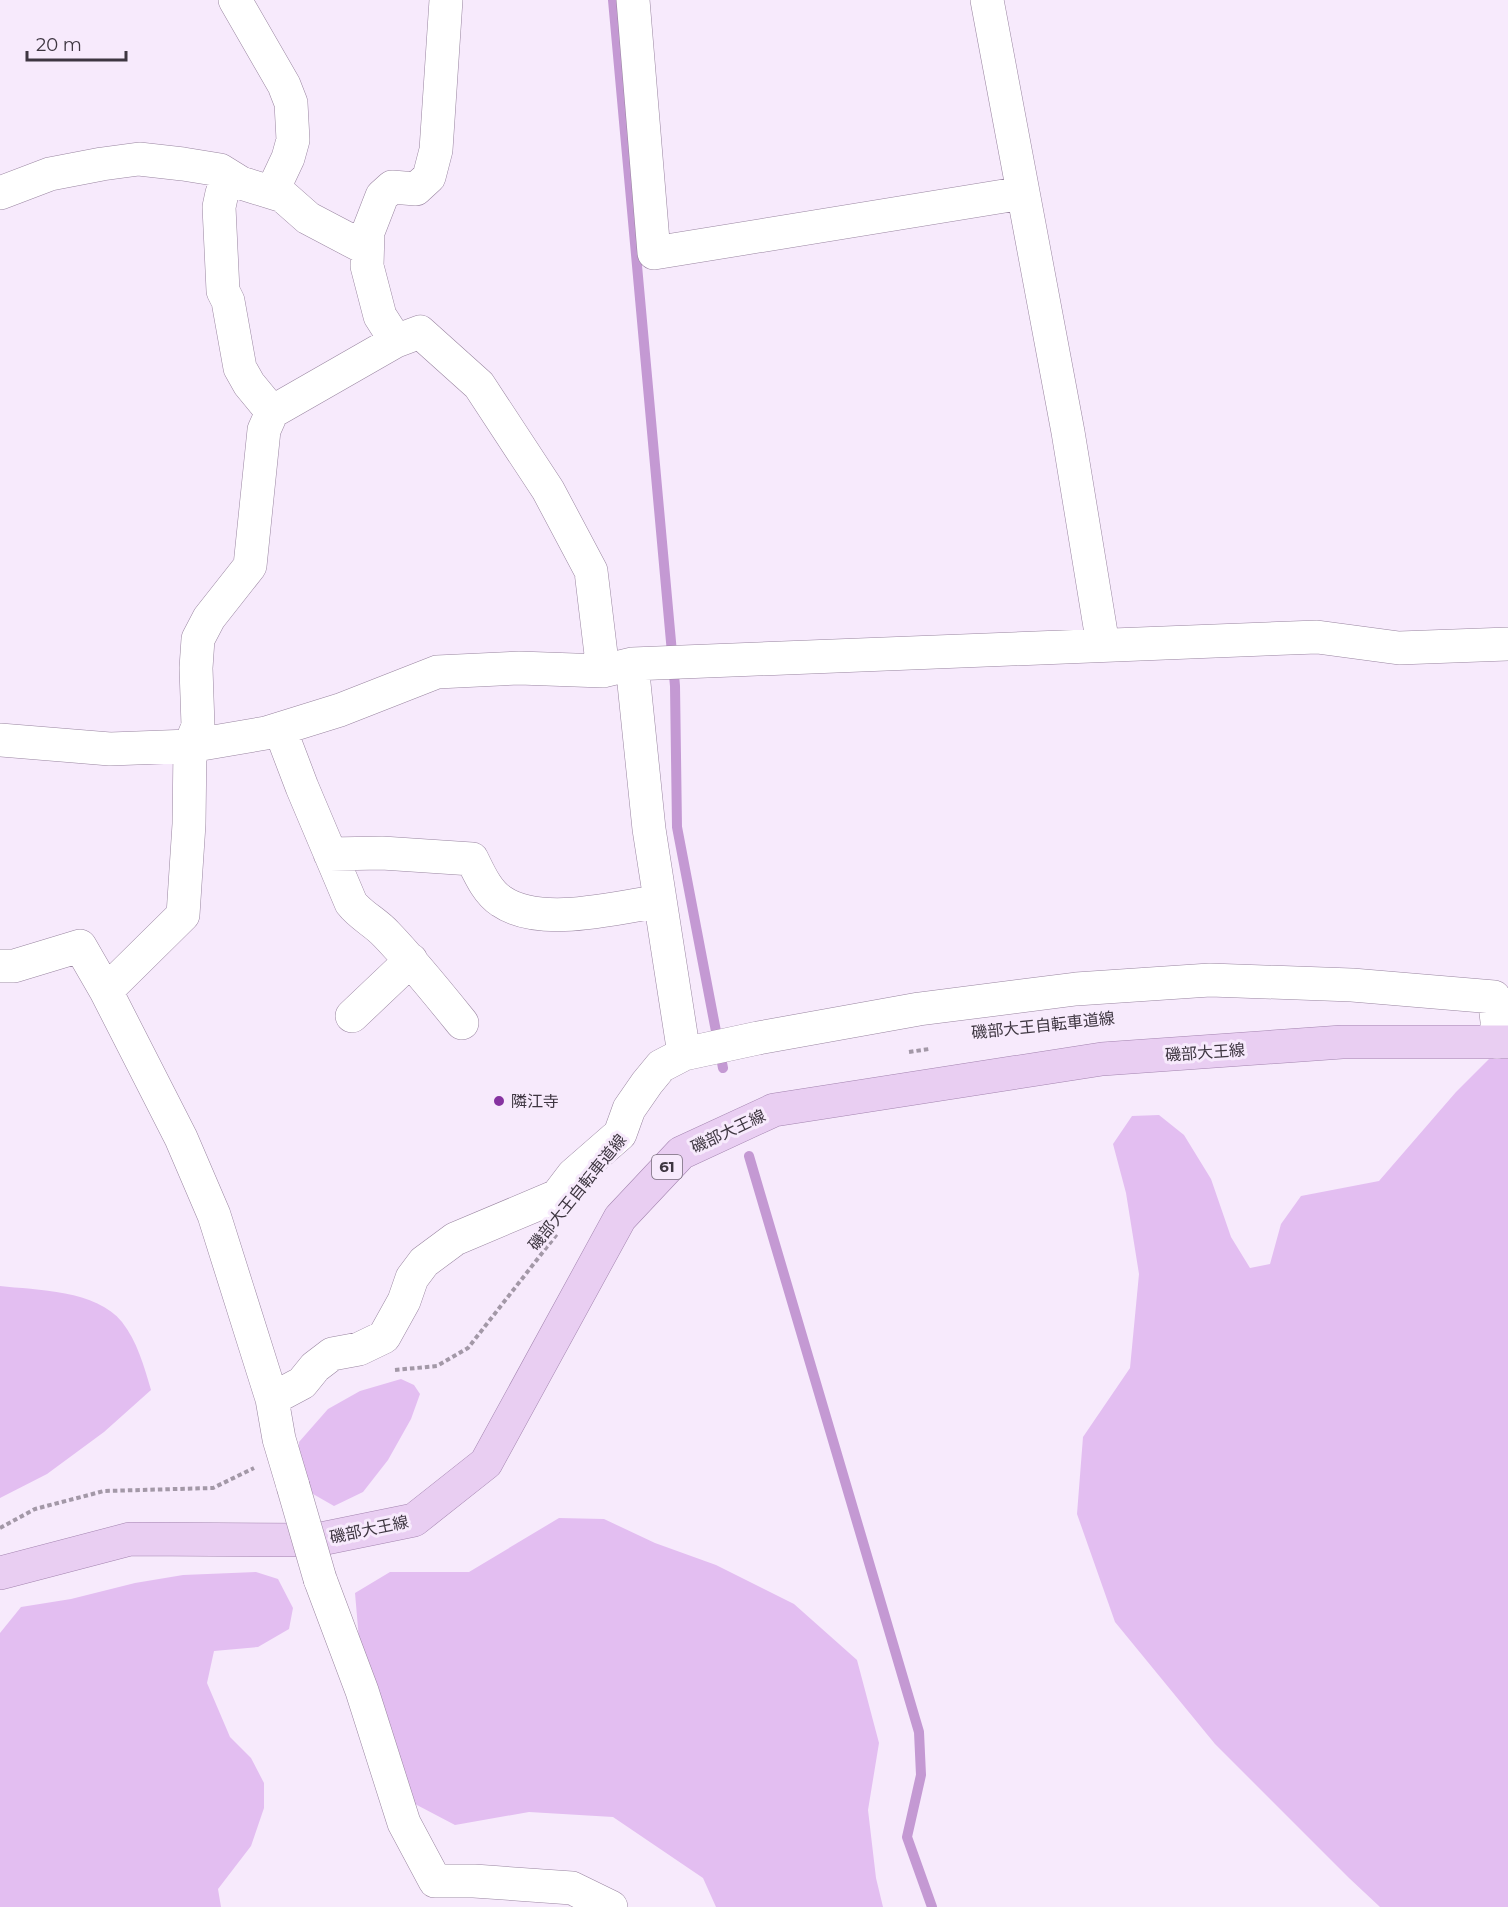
<svg xmlns="http://www.w3.org/2000/svg" width="1508" height="1907" font-family="Montserrat,'Noto Sans JP',sans-serif">
  <style>
    .green { fill: #e3bef1 }
    .lines { fill: none; stroke-linecap: round; stroke-linejoin: round }
    .stream { stroke: #c499d3; stroke-width: 10 }
    .minor-casing { stroke: #9985a0; stroke-width: 34 }
    .major-casing { stroke: #a384af; stroke-width: 34 }
    .path { stroke: #a398a7; stroke-width: 4; stroke-dasharray: 4.5 3; stroke-linecap: butt }
    .minor { stroke: #fff; stroke-width: 33 }
    .major { stroke: #e9cef2; stroke-width: 33 }
    .minor-bridge-casing { stroke: #9985a0; stroke-width: 34; stroke-linecap: butt }
    .minor-bridge { stroke: #fff; stroke-width: 33 }
    .poi-dot { fill: #8632a0; stroke: #f7eafc; stroke-width: 2 }
    .labels { text-anchor: middle; stroke-width: 6; stroke-linejoin: round; paint-order: stroke }
    .shield { fill: #f7eafc; stroke: #766c79; stroke-width: 1.5 }
    .shield-label { font-size: 15px; font-weight: bold; fill: #3e3641 }
    .street-label { font-size: 16px; fill: #3e3641; stroke: #f7eafc }
    .poi-label { font-size: 16px; fill: #3e3641; stroke: #f7eafc; text-anchor: start }
  </style>
  <rect width="100%" height="100%" fill="#f7eafc"/>
  <path class="green" d="M1508,1040v867h-128l-31,-29 -134,-134 -100,-122 -38,-108 6,-77 47,-69 9,-94 -13,-81 -13,-49 19,-28 27,-1 25,20 27,44 20,58 19,31 20,-4 11,-40 20,-28 78,-15 77,-89z
    M0,1286c36,4 97,4 122,36 15,19 22,44 29,68l-47,42 -57,42 -47,24z
    M401,1379l13,6 6,9 -9,25 -23,41 -25,32 -29,14 -21,-12 -14,-29v-23l29,-33 32,-18z
    M559,1518l45,1 51,24 61,22 78,39 63,56 22,83 -11,67 8,68 7,29h-167l-13,-29 -90,-61 -84,-5 -74,13 -40,-21 -55,-153 -5,-58 35,-21h79z
    M256,1572l22,7 15,29 -4,21 -31,18 -44,4 -7,32 23,54 21,21 13,25v25l-13,38 -33,43 3,18h-221v-274l21,-26 50,-8 64,-16 48,-8z"/>
  <g class="lines">
    <path class="stream" d="M613,0l62,686 2,141 46,241
      M749,1156l170,576 2,43 -14,62 25,70"/>
    <g class="minor-casing">
      <path id="minor" d="M235,0l49,85 7,18 2,37 -5,18 -16,34
        M446,0l-10,150 -7,27 -13,12 -24,-2 -10,9 -14,36 -1,34 13,50 16,25 24,-9 59,53 69,105 43,81 12,100
        M633,0l21,253 369,-60
        M987,0l81,432 35,213
        M232,178l-10,15 -3,14 4,84 5,10 12,67 9,16 23,28
        M0,193l50,-19 52,-10 37,-5 44,5 37,6 21,13 42,13 25,22 59,31
        M280,729l22,58 49,116c10,13 24,19 35,31 27,28 51,58 76,89
        M0,740l110,9 80,-3 76,-13 74,-23 97,-38 82,-4 84,3 29,-7 685,-27 82,11 109,-4
        M330,854l52,-1 90,6c7,14 15,33 29,42 39,27 114,7 159,0
        M0,966h14l66,-20 26,45
        M352,1016l59,-56
        M684,1054l74,-16 161,-29 157,-20 134,-9 142,5 142,12 3,24v21
        M272,1399l-58,-184 -33,-77 -75,-147 77,-76 6,-91 1,-78 8,-20 -2,-58 2,-29 11,-21 41,-52 14,-136 8,-18 124,-71
        M293,1486l-14,-47 -7,-40 30,-16 13,-16 17,-13 27,-5 25,-12 20,-36 8,-23 12,-16 31,-23 102,-43 16,-21 47,-41 9,-25 18,-26 14,-17 23,-12 -35,-225 -17,-165
        M320,1579l42,112 42,132 31,58h39l98,7 39,19"/>
    </g>
    <g class="major-casing">
      <path id="major" d="M0,1573l130,-34 186,1 98,-20 72,-57 134,-245 61,-65 93,-43 328,-51 240,-17h166"/>
    </g>
    <path class="path" d="M909,1052l20,-3
      M395,1370l42,-4 31,-18 89,-114
      M0,1528l35,-19 69,-18 109,-3 41,-20"/>
    <use href="#minor" class="minor"/>
    <use href="#major" class="major"/>
    <g class="minor-bridge-casing">
      <path id="minor-bridge" d="M293,1486l27,93"/>
    </g>
    <use href="#minor-bridge" class="minor-bridge"/>
  </g>
  <circle class="poi-dot" cx="499" cy="1101" r="6"/>
  <g class="labels">
    <rect class="shield" x="652" y="1155" width="30" height="24" rx="4.5"/>
    <g class="shield-label">
      <text x="667" y="1172">61</text>
    </g>
    <g class="street-label">
      <text transform="translate(1043 1025) rotate(-6)" y="6">磯部大王自転車道線</text>
      <text transform="translate(1205 1052) rotate(-4)" y="6">磯部大王線</text>
      <text transform="translate(728 1131) rotate(-25)" y="6">磯部大王線</text>
      <text transform="translate(577 1192) rotate(-51)" y="6">磯部大王自転車道線</text>
      <text transform="translate(369 1529) rotate(-12)" y="6">磯部大王線</text>
    </g>
    <g class="poi-label">
      <text x="511" y="1107">隣江寺</text>
    </g>
  </g>
  <path d="M27 51v9h99v-9" fill="none" stroke="#3e3641" stroke-width="3"/>
  <text x="36" y="51" font-size="18" fill="#3e3641" stroke="#f7eafc" stroke-width="4.5" paint-order="stroke">20 m</text>
</svg>
